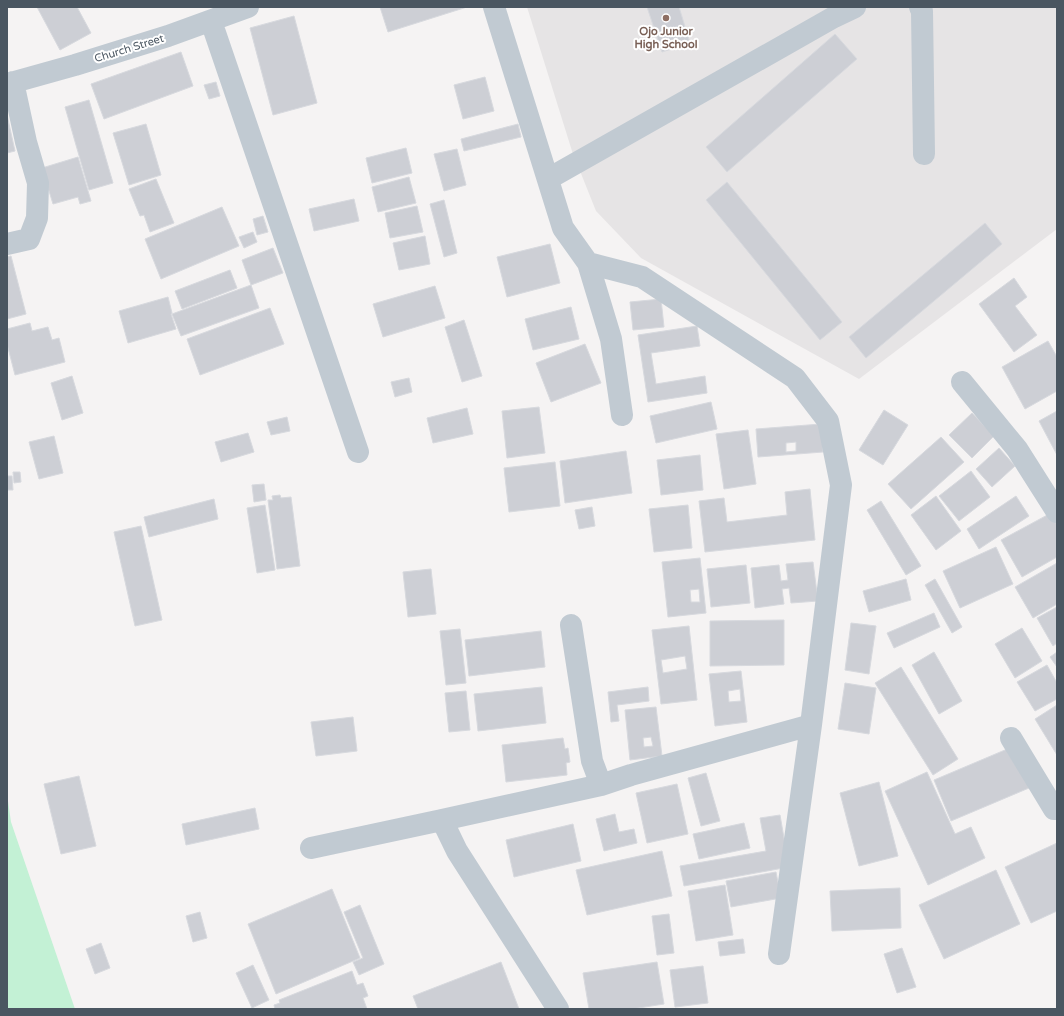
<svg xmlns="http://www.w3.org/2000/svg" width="1064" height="1016" font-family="'Varela Round',sans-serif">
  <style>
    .education { fill: #e6e4e5 }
    .green { fill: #c3f1d5 }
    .building { fill: #cdcfd5; stroke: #d7d9de; fill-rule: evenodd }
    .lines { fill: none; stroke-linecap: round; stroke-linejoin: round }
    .minor { stroke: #c1cad2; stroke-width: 22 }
    .education-dot { fill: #8d6e63; stroke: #fff; stroke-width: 1.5 }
    .labels { text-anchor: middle; stroke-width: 4; stroke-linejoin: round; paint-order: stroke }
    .education-label { font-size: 11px; font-weight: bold; fill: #785e54; stroke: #fff }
    .street-label { font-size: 11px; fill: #4a5661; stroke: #fff }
  </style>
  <rect width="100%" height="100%" fill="#f5f3f3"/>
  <path class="education" d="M527,7h530v222l-198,150 -218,-121 -45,-47 -24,-60z"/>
  <path class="green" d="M7,794l4,28 64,187h-68z"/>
  <path class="building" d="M37,7h40l14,26 -31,17z
    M380,7h87l-79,25z
    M647,7h32l11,36 -28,9z
    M294,16l23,87 -44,12 -23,-87z
    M835,34l22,25 -130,113 -21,-25z
    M181,52l12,34 -89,33 -13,-35z
    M485,77l9,34 -31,8 -9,-34z
    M216,82l4,14 -11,3 -5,-14z
    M89,100l24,83 -24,7 -24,-83z
    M7,115l8,36 -8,2z
    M146,124l15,51 -32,10 -16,-52z
    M518,124l3,13 -57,14 -3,-12z
    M406,148l6,25 -40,10 -6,-25z
    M457,149l9,36 -22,6 -10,-37z
    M78,157l13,44 -11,3 -2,-7 -25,7 -11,-36z
    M409,177l7,26 -38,9 -6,-25z
    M156,179l18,44 -24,9 -6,-17 -4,1 -11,-27z
    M727,182l115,140 -22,18 -114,-140z
    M354,199l5,22 -45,10 -5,-22z
    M444,200l13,53 -13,4 -14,-53z
    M417,206l6,26 -33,6 -5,-25z
    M222,207l17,39 -78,33 -16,-40z
    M263,216l5,16 -11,3 -4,-16z
    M985,223l17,21 -136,114 -17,-21z
    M253,232l4,10 -13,6 -5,-11z
    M425,236l5,28 -31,6 -6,-27z
    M550,244l10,39 -53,14 -10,-40z
    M273,248l10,25 -32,12 -9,-25z
    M11,256l15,58 -19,5v-62z
    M230,270l7,18 -55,21 -7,-18z
    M1014,278l13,19 -12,9 22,29 -23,17 -35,-48z
    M251,285l8,23 -78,28 -9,-22z
    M435,286l10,32 -62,19 -10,-33z
    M168,297l4,16 -1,1 5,15 -48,14 -9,-32z
    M661,299l3,28 -31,3 -3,-28z
    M571,307l8,32 -46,11 -8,-31z
    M270,308l14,36 -84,31 -13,-36z
    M464,320l18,56 -20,6 -17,-55z
    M30,323l2,8 16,-4 4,13 7,-2 6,24 -50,13 -8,-31v-15z
    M697,326l3,20 -49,7 5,31 49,-8 2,17 -59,9 -10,-67z
    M1048,341l9,16v34l-32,18 -23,-42z
    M585,344l16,39 -50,19 -15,-39z
    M72,376l11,37 -21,7 -11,-37z
    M409,378l3,14 -17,5 -4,-15z
    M711,402l6,27 -61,14 -6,-27z
    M539,407l6,46 -38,5 -5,-47z
    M467,408l6,26 -40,9 -6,-25z
    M884,410l24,15 -25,40 -24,-15z
    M1057,411v44l-18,-34z
    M972,413l22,23 -22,22 -23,-23z
    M287,417l3,14 -19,4 -4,-13z
    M821,424l2,28 -65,5 -2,-28zM796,442v9l-10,1v-9z
    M748,430l8,54 -32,5 -8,-55z
    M248,433l6,19 -33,10 -6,-20z
    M54,436l9,37 -24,6 -10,-37z
    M941,437l23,25 -53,47 -23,-25z
    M999,448l16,18 -23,21 -16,-18z
    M626,451l6,42 -67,10 -5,-42z
    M700,455l3,35 -42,5 -4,-35z
    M555,462l5,44 -51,6 -5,-44z
    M971,471l19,26 -31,24 -20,-25z
    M13,472h7l1,10 -7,1z
    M7,476h5l1,14h-6z
    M264,484l2,16 -12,2 -2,-17z
    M810,489l5,51 -110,12 -6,-51 25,-3 3,24 60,-7 -2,-23z
    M280,495l1,3 10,-1 9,69 -23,3 -9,-69h5l-1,-4z
    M936,496l25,35 -25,19 -25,-35z
    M1016,496l13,20 -50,33 -12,-20z
    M214,499l4,20 -69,18 -5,-20z
    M881,501l40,65 -15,9 -39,-65z
    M265,505l10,65 -18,3 -10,-65z
    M688,505l4,43 -38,4 -5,-43z
    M592,507l3,19 -16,3 -4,-19z
    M1051,513l6,12v32l-35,20 -21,-37z
    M141,526l21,94 -27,6 -21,-94z
    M996,547l17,37 -53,24 -17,-37z
    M700,558l6,55 -38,4 -6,-55zM699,589l1,13h-9l-1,-12z
    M813,562l5,39 -27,2 -2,-15 -7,1 2,15 -29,4 -4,-40 28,-3 2,16 7,-1 -2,-16z
    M1057,563v41l-24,14 -18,-31z
    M746,565l4,38 -39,4 -4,-38z
    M431,569l5,45 -28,3 -5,-45z
    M906,579l5,21 -42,12 -6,-21z
    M935,579l27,48 -10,6 -27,-48z
    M1057,607v36l-4,3 -16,-28z
    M934,613l6,14 -46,21 -7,-15z
    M784,620v45l-74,1v-45z
    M851,623l25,3 -7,48 -24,-4z
    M689,626l8,74 -36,4 -9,-74zM685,656l2,13 -24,4 -2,-13z
    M1022,628l20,33 -27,17 -20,-34z
    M460,629l6,54 -20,2 -6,-54z
    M541,631l4,36 -76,9 -4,-36z
    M934,652l28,49 -23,13 -27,-49z
    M1057,652v15l-7,-10z
    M1047,665l10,18v16l-22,12 -18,-29z
    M901,667l57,92 -25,16 -58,-92z
    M741,671l6,51 -32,4 -6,-52zM740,689l1,12 -12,1 -1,-11z
    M845,683l31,5 -7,46 -31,-5z
    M542,687l4,36 -68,8 -4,-37z
    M648,687l1,14 -32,4 2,16 -8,1 -3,-30z
    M466,691l4,39 -21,2 -4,-39z
    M1057,705v50l-22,-36z
    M656,707l6,49 -32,4 -5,-50zM651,737l2,9 -9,1 -1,-9z
    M353,717l4,34 -41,5 -5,-34z
    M563,738l2,11 3,-1 2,14 -4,1 1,12 -61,7 -4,-37z
    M1012,747l17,41 -78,33 -17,-41z
    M927,772l28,62 16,-7 14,31 -57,27 -43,-94z
    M706,773l14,48 -19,5 -13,-48z
    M79,776l17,70 -35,8 -17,-70z
    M879,782l19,74 -39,10 -19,-73z
    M677,784l11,50 -41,9 -11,-50z
    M255,808l4,21 -73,16 -4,-21z
    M615,814l4,18 15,-3 3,14 -33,8 -8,-32z
    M780,815l9,52 -105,19 -4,-20 86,-15 -6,-33z
    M744,823l6,25 -51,11 -6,-25z
    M573,824l8,37 -67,16 -8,-37z
    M1057,843v68l-26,12 -26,-56z
    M662,851l10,45 -85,19 -11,-45z
    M996,870l24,54 -76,35 -25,-54z
    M776,872l5,26 -50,9 -5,-26z
    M725,885l8,50 -37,6 -8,-50z
    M900,888l1,40 -69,3 -2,-40z
    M332,889l28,69 -84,36 -28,-70z
    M360,905l24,59 -25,11 -6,-13 10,-4 -19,-46z
    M200,912l7,26 -14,4 -7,-26z
    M669,914l5,39 -17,2 -5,-39z
    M743,939l2,14 -25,3 -2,-14z
    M101,943l9,25 -15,6 -9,-25z
    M902,948l14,39 -19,6 -13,-39z
    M501,962l18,47h-101l-5,-13z
    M657,962l7,42 -32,5h-43l-6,-36z
    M253,965l16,35 -17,8 -16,-35z
    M703,966l5,37 -33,4 -5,-37z
    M352,971l5,14 6,-2 5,13 -5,2 4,11h-92l-1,-4 6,-2 -1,-3z"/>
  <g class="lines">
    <path class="minor" d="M494,7l69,221 25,35 54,14 153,101 33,43 13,64 -30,240 -32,229
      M920,7l2,4 2,143
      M211,21l147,431
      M7,84l68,-19 93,-29 80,-29
      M548,179l286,-162 21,-10
      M7,244l22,-5 8,-21 1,-35 -12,-41 -13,-60
      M588,263l23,76 11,76
      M962,382l55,67 40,63
      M571,625l21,136 9,24
      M1011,738l43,71h3
      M311,848l131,-28
      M558,1009l-101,-158 -15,-31 159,-35 30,-10 180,-50"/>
  </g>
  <circle class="education-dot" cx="666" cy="18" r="4"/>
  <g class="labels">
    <g class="education-label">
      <text x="666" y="35">Ojo Junior<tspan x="666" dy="13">High School</tspan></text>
    </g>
    <g class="street-label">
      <text transform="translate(129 48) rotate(-17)" y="4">Church Street</text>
    </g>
  </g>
  <rect width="1064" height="1016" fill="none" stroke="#4a5661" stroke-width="16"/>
</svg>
